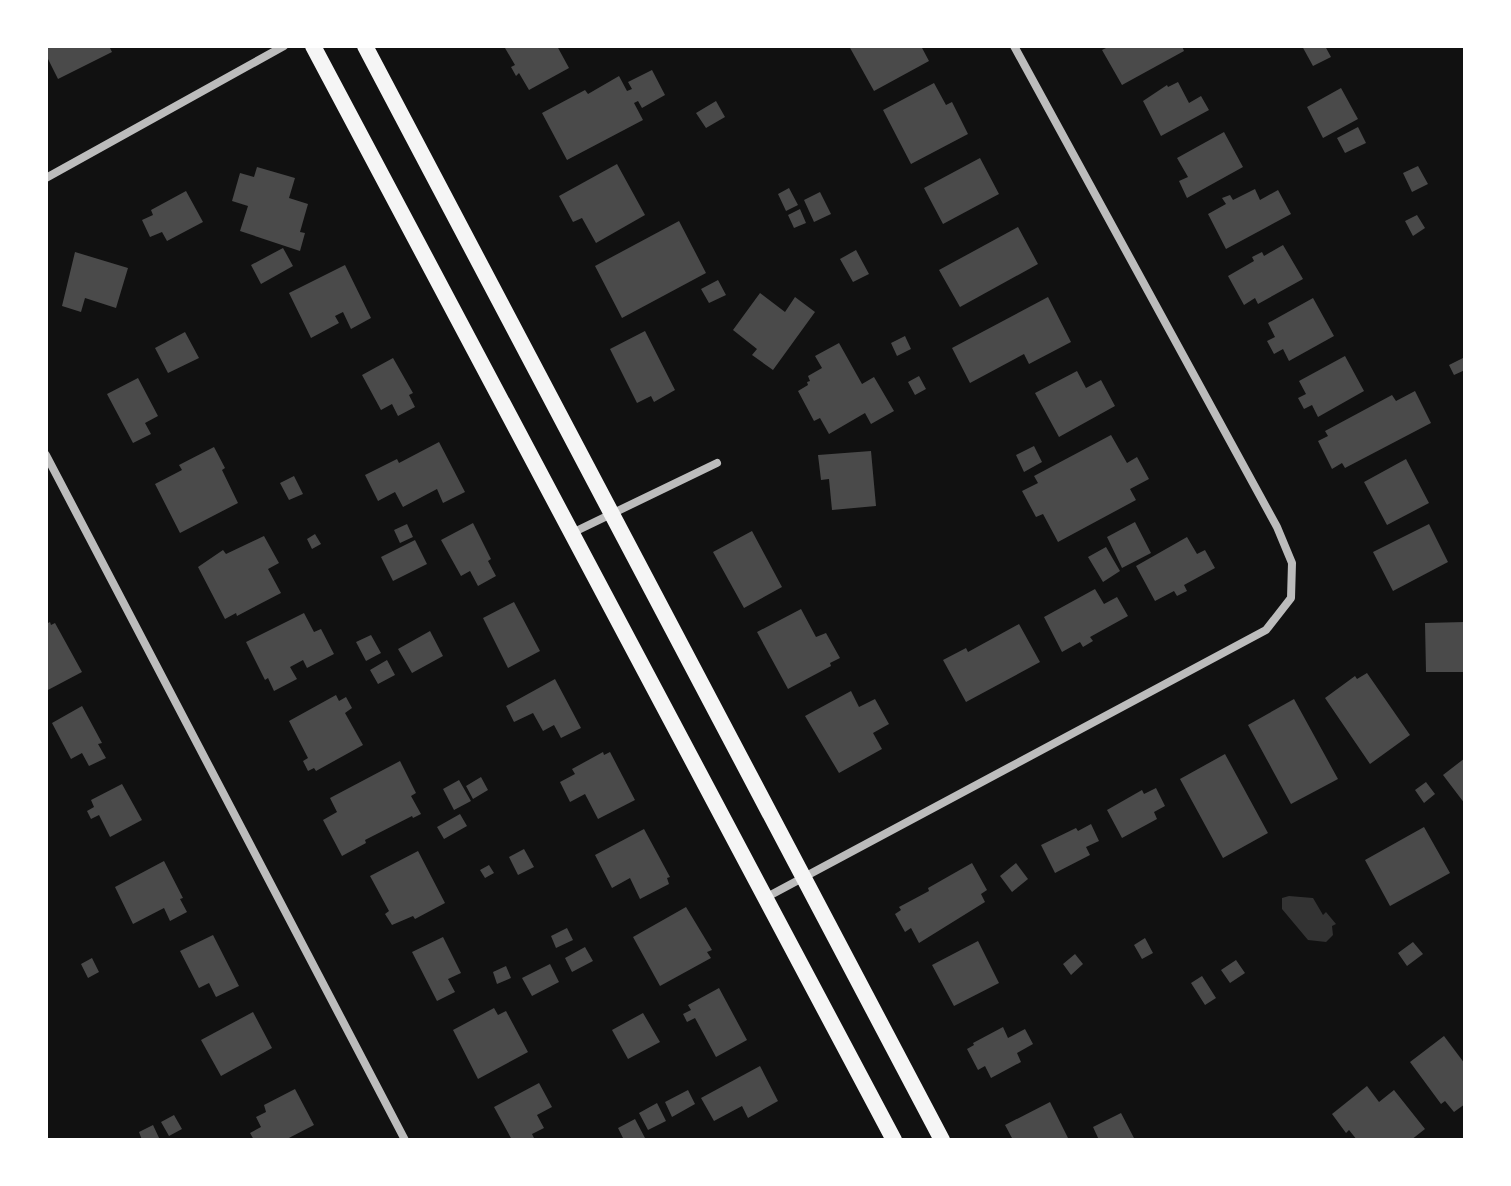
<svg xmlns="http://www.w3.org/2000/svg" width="1511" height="1186" font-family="Jost,sans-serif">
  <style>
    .water { fill: #333 }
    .building { fill: #4a4a4a }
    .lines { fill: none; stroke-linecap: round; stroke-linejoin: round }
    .minor { stroke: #bcbcbc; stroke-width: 8 }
    .secondary { stroke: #f5f5f5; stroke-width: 16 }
  </style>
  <rect width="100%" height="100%" fill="#111"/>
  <path class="water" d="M1289,896l24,2 10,17 3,-3 10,12 -4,2 1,9 -7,7 -18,-2 -26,-31v-11z"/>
  <path class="building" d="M46,46h63l3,6 -54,27 -12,-24z
    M509,46h48l12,22 -40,22 -10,-17 -3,3 -5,-9 4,-2 -10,-17z
    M849,46h72l8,15 -55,30z
    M1110,46h72l2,5 -62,34 -20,-35z
    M1302,46h23l6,11 -18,9z
    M652,70l13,25 -23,13 -4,-7 -4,2 9,17 -76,40 -25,-47 43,-23 3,4 31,-18 8,15 5,-2 -4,-7z
    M1178,82l11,21 12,-7 8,14 -48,26 -18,-35 24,-16 1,2z
    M934,83l12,22 6,-3 16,32 -57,30 -28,-54z
    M1341,88l17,31 -35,19 -16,-31z
    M716,101l9,16 -19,11 -10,-15z
    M1358,127l8,16 -21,10 -8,-15z
    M1224,132l19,35 -56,31 -8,-17 9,-4 -11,-19z
    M980,158l19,36 -56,30 -19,-36z
    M617,164l28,51 -49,28 -14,-25 -9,4 -14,-26z
    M1418,166l10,18 -16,8 -9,-19z
    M257,167l38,11 -6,20 19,6 -8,28 5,1 -5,18 -60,-20 8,-25 -16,-5 8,-28 14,4z
    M789,188l9,17 -12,6 -8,-17z
    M1255,189l5,11 18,-10 13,24 -65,35 -18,-35 18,-10 -4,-6 8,-3 3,5z
    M186,191l17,31 -36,19 -5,-9 -12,5 -8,-17 11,-5 -2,-5z
    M820,192l11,22 -17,8 -10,-22z
    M800,209l6,14 -12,5 -6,-13z
    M1417,215l8,13 -12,8 -8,-15z
    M679,221l27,52 -84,45 -27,-52z
    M1018,227l20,37 -78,43 -21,-37z
    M1283,245l20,34 -45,25 -3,-6 -11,7 -16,-29 26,-15 -2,-4 10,-5 2,4z
    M283,248l10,18 -32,18 -10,-19z
    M856,250l13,24 -16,8 -13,-23z
    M75,252l53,16 -12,40 -31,-10 -4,14 -19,-6z
    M345,265l26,53 -20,11 -8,-17 -8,4 4,7 -28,15 -22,-45z
    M718,280l8,15 -17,8 -8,-14z
    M760,293l25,19 10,-15 20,15 -42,58 -21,-15 5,-6 -24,-19z
    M1048,297l23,45 -42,22 -5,-10 -54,29 -18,-35z
    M1313,298l21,38 -45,25 -6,-12 -9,5 -7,-13 8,-4 -7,-14z
    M645,331l30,59 -21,12 -3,-6 -14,7 -27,-54z
    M185,332l14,26 -31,15 -13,-25z
    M905,336l6,13 -14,7 -6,-13z
    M839,343l23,41 12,-7 20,34 -23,13 -6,-11 -36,21 -9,-16 -6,3 -16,-30 10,-6 -1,-3 3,-1 -2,-5 14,-8 -7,-12z
    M1345,356l19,35 -46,26 -6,-12 -8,4 -6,-11 8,-4 -7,-13z
    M393,358l20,35 -4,2 6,12 -17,9 -6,-12 -11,6 -19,-35z
    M1463,358l2,12 -11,5 -5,-10z
    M1077,371l9,17 15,-8 14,26 -56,31 -24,-44z
    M919,376l7,13 -11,6 -7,-13z
    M138,378l20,38 -13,7 6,11 -18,9 -26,-49z
    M1415,391l16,32 -86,45 -3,-5 -10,6 -14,-28 10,-5 -3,-5 67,-36 4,6z
    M1111,435l16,28 10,-6 12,22 -19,10 6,11 -78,42 -15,-28 -7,3 -14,-26 16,-8 -4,-7z
    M439,442l26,50 -22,11 -6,-14 -34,18 -8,-15 -17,9 -13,-26 32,-16 2,4z
    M1034,446l8,16 -18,10 -8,-17z
    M214,447l11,21 -3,2 16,33 -58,30 -25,-49 27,-14 -3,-5z
    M871,451l5,55 -44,4 -3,-31 -8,1 -3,-25z
    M1406,459l23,44 -42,22 -23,-43z
    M294,476l9,18 -14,6 -9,-17z
    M1135,522l16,31 -29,15 -15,-31z
    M473,523l18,36 -3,2 8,15 -18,10 -8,-15 -9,5 -20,-36z
    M407,524l6,13 -13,6 -6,-13z
    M1429,524l19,38 -55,29 -20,-39z
    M752,531l30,56 -38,21 -31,-56z
    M315,534l6,10 -9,5 -5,-10z
    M264,536l15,27 -11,6 13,24 -44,23 -1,-3 -11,6 -27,-52 25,-17 3,4z
    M1187,537l10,17 8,-4 10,18 -31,17 3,6 -10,5 -3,-5 -19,10 -19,-35z
    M415,540l12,24 -34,17 -12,-24z
    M1106,547l14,24 -17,11 -15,-25z
    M1095,589l9,15 13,-7 11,19 -38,21 3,4 -10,6 -3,-5 -18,10 -18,-35z
    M514,602l26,49 -32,17 -25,-50z
    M801,609l15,28 10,-4 14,25 -10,5 1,3 -43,23 -31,-57z
    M304,613l10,19 7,-3 13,25 -27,14 -4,-8 -13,7 7,12 -23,12 -6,-13 -3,2 -19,-38z
    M50,622l1,3 4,-2 27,49 -36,19v-67z
    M1465,622v50h-39l-1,-49z
    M1019,624l21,38 -74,40 -23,-42 23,-12 2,4z
    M430,631l13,25 -31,17 -14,-24z
    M371,635l10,18 -15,8 -10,-19z
    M387,660l8,15 -17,9 -8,-14z
    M1367,673l43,62 -40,29 -45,-66 30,-22 2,3z
    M555,679l26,49 -20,10 -7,-13 -11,6 -10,-18 -19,9 -8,-16z
    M851,691l8,16 16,-8 14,25 -16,9 9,16 -43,24 -34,-57z
    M336,695l3,6 7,-4 6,11 -7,5 18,32 -47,26 -2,-3 -6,3 -5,-10 5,-3 -19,-37z
    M1294,699l44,80 -47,25 -43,-79z
    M82,706l20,37 -4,1 8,14 -17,8 -7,-13 -11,6 -19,-36z
    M603,752l1,3 6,-3 25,48 -37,19 -13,-25 -15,8 -10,-20 15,-8 -3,-5z
    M1225,754l43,79 -45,25 -43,-79z
    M1465,758v46l-22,-29z
    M400,761l16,32 -5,3 10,18 -8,4 -1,-2 -47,24 1,3 -24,13 -19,-36 14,-8 -7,-14z
    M481,777l7,13 -15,9 -7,-13z
    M459,780l12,21 -17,9 -11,-21z
    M1426,782l9,12 -11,9 -9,-13z
    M122,784l20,36 -32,17 -11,-22 -8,4 -4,-8 7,-4 -3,-7z
    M1156,788l9,18 -11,6 3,7 -35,19 -15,-28 35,-20 2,4z
    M460,814l7,12 -23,13 -7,-12z
    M1091,824l8,17 -13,6 4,8 -35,18 -14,-28 35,-17 2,3z
    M1424,827l26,46 -60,33 -25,-46z
    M644,829l26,48 -3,1 2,6 -29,15 -10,-21 -18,10 -17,-33z
    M524,849l10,18 -16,8 -9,-18z
    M418,851l27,52 -30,16 -2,-3 -21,9 -7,-11 4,-3 -19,-35z
    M164,861l19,37 -3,1 7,13 -17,9 -6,-13 -31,16 -18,-37z
    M972,863l15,27 -6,4 4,8 -66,41 -8,-15 -6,4 -10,-18 6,-4 -2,-3 30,-16 -1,-3z
    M1016,863l12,16 -16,13 -12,-16z
    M489,865l5,8 -9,5 -5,-8z
    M686,907l26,43 -5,2 4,6 -51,28 -27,-49z
    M567,928l6,12 -17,8 -5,-12z
    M213,935l26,51 -23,11 -7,-14 -10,5 -19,-37z
    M443,937l18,36 -13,6 7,13 -18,9 -25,-49z
    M1145,938l8,15 -11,6 -8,-14z
    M978,941l21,42 -45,23 -22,-41z
    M1413,942l10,12 -16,12 -9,-13z
    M585,947l8,14 -21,11 -7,-14z
    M1075,954l8,10 -12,11 -8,-11z
    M92,958l7,14 -11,6 -7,-14z
    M1236,960l9,13 -15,10 -9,-13z
    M550,964l9,18 -27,14 -10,-18z
    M506,966l5,12 -14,6 -4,-12z
    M1202,976l14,22 -11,7 -14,-22z
    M719,988l28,52 -31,17 -21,-39 -8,4 -4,-8 8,-4 -3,-5z
    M494,1008l4,7 8,-4 22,41 -50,27 -25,-49z
    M253,1012l19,36 -51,28 -20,-36z
    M643,1013l17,29 -32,17 -16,-29z
    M1003,1027l5,11 17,-9 8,15 -16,9 4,9 -30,16 -6,-12 -7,4 -11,-21 7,-4 -1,-2z
    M1444,1036l21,28v40l-11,8 -9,-11 -4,3 -31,-42z
    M760,1066l18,35 -30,17 -6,-12 -28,15 -13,-23z
    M539,1083l13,24 -15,8 7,13 -12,6 3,6h-23l-18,-33z
    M1367,1086l12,16 15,-12 31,39 -14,11h-54l-8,-10 -3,3 -14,-19z
    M295,1089l19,36 -29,15h-31l-4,-7 11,-6 -5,-10 10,-5 -2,-7z
    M688,1090l7,14 -23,13 -7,-15z
    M1050,1102l19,38h-56l-8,-15z
    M657,1103l9,18 -18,9 -9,-17z
    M1121,1113l14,27h-36l-6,-13z
    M174,1115l8,14 -13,7 -8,-14z
    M635,1119l10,19 -21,2 -6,-12z
    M153,1125l7,15h-18l-3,-8z"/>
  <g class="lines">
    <path class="minor" d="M46,178l238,-132
      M46,455l359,685
      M572,533l145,-70
      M765,898l501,-268 25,-32 1,-35 -15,-36 -263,-481"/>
    <path class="secondary" d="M313,46l581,1094
      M365,46l577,1094"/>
  </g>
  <rect width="1511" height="1186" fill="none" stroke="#ffffff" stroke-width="96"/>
</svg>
